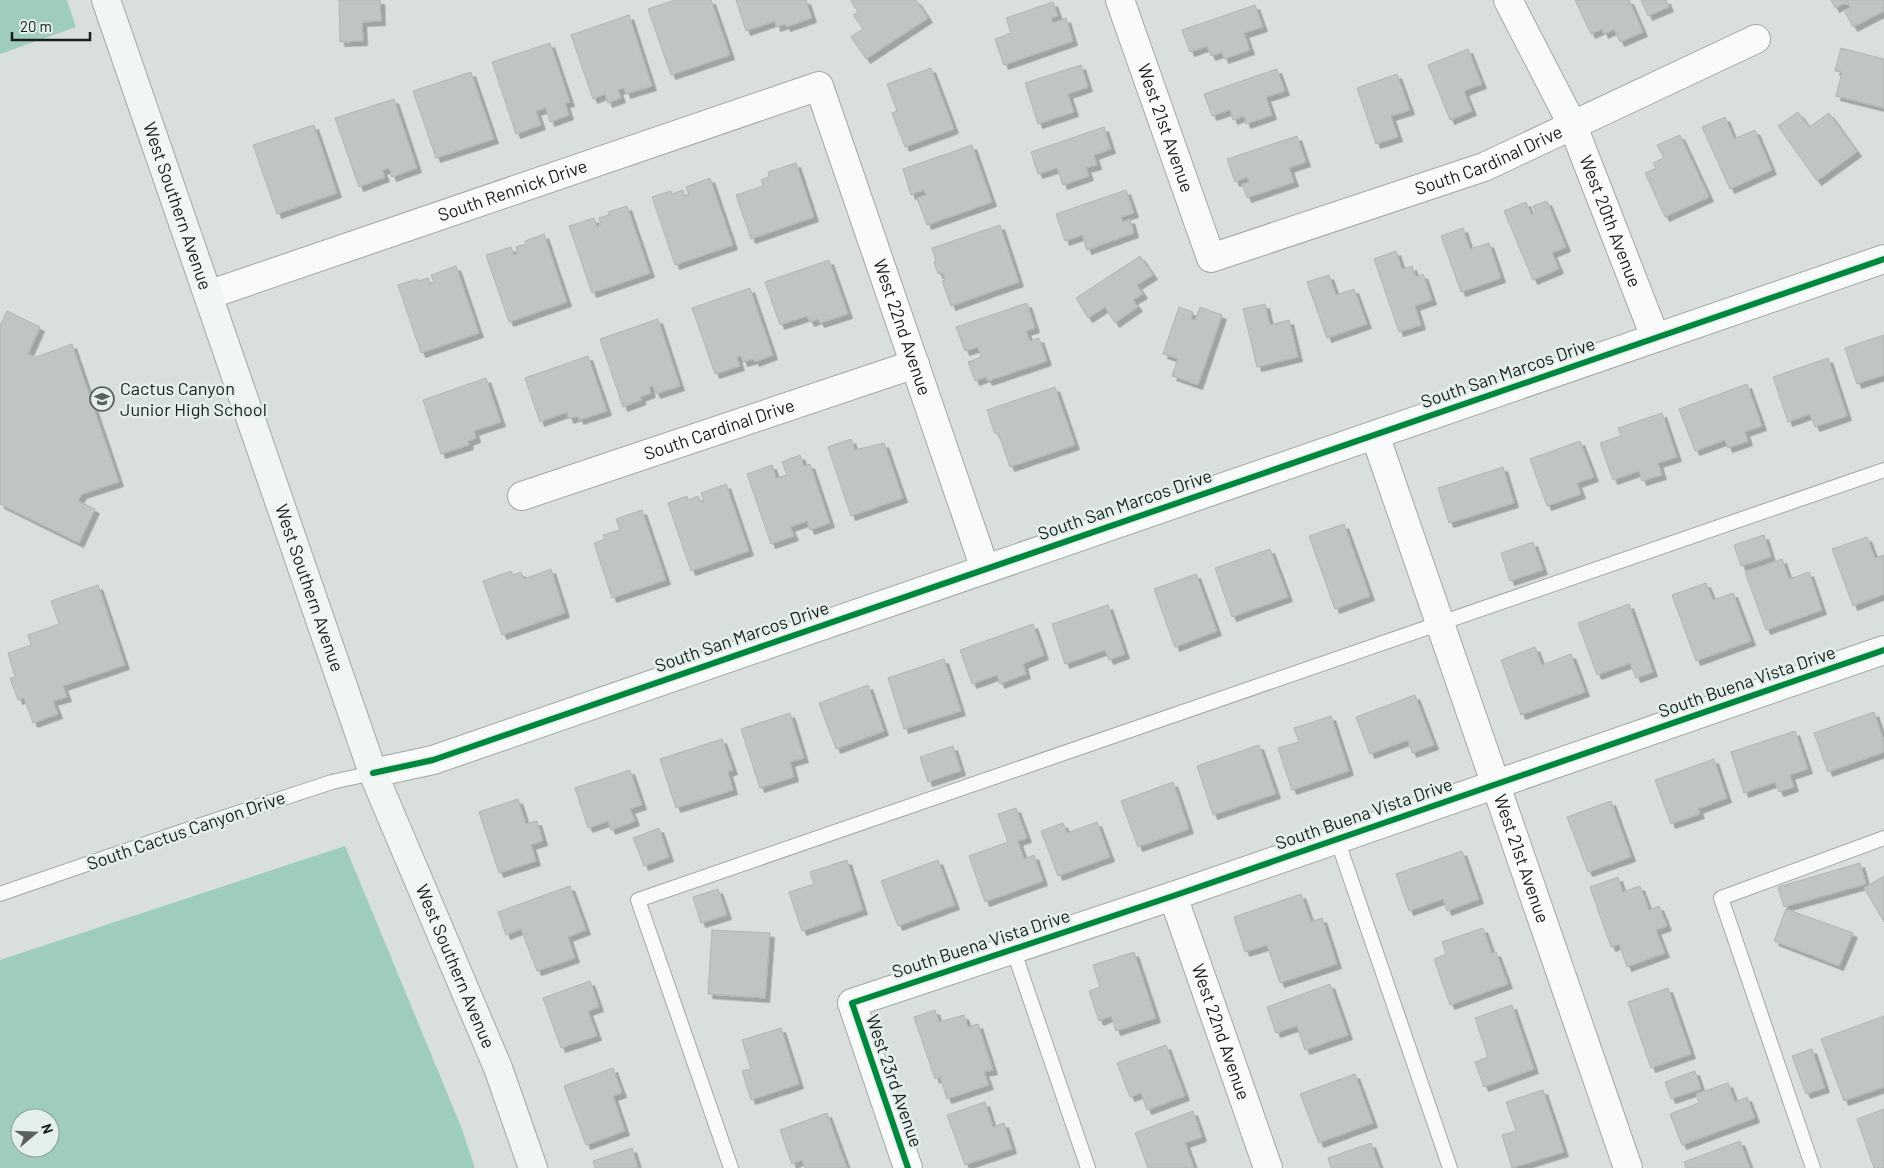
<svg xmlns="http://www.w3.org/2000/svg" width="1884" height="1168" font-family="Barlow,sans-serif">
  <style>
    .green { fill: #9ecdbb; fill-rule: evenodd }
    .building { fill: #c0c5c3; stroke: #b1b6b4; filter: url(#shadow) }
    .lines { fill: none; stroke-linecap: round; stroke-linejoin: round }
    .service-casing { stroke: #a3a7a6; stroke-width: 16 }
    .minor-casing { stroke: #a3a7a6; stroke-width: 30 }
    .secondary-casing { stroke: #a3a7a6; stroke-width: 30 }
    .service { stroke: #f9fafa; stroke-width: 14 }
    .minor { stroke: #f9fafa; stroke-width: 28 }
    .secondary { stroke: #f1f5f3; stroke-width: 28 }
    .cycleway-casing { stroke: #e3efea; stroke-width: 9 }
    .cycleway { stroke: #00873e; stroke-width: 6 }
    .labels { text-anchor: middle; stroke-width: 5; stroke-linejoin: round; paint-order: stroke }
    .street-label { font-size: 18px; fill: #191d1b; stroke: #e3efea }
    .poi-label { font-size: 18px; fill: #191d1b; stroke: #e3efea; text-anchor: start }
  </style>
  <defs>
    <filter id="shadow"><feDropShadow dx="4.5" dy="4.5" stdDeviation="0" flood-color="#0004"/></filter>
  </defs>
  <rect width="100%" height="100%" fill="#d9dfdc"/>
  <path class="green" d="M0,0h67l9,27 -76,27z
    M345,846l117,283 13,39h-475v-208zM20,1118h30v30h-30z"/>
  <path class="building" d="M339,0h41l1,21 -19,1 1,19 -23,1z
    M675,0h36l19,55 -59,20 -23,-66z
    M736,0h70l6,18 -26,9 -1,-3 -9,3 -1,-6 -29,10z
    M853,0h63l12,18 -62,41 -15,-22 12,-8 -10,-14 5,-3 -7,-11z
    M1575,0h54l14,32 -23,10 -6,-13 -10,5 -2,-5 -11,5z
    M1641,0h26l-1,1 3,6 -21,9z
    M1831,0h53v11l-31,16 -8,-15 6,-3 -4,-7 -12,6z
    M1053,2l5,14 -7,2 2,5 13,-5 7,23 -69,24 -9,-26 16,-6 -5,-15z
    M1255,5l8,22 -19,6 6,17 -26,9 -2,-7 -11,4 -4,-10 -17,6 -8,-22z
    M629,15l23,71 -26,8 -2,-6 -6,2 3,8 -13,5 -3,-9 -12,5 -22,-64z
    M550,43l20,59 -5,1 4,12 -19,7 -4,-14 -10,3 5,14 -25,9 -24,-72z
    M1841,48l43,11v49l-48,-12 6,-24 -7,-1z
    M1468,49l14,35 -18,7 8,20 -22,9 -22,-55z
    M1081,65l7,22 -20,7 6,18 -36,12 -13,-41z
    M931,68l23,61 -49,18 -13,-34 5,-2 -10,-27z
    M1277,69l8,22 -19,6 6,18 -26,9 -2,-8 -11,4 -3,-10 -18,6 -8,-22z
    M471,72l23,67 -58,19 -23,-67z
    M1397,74l13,36 -19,6 7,21 -22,7 -19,-56z
    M394,99l23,69 -25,9 -3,-9 -7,2 3,7 -26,10 -24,-69z
    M1798,112l11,15 20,-14 28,39 -40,29 -39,-55z
    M1725,117l9,22 21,-9 17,40 -42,19 -28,-62z
    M314,125l23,68 -60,21 -24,-69z
    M1104,127l7,22 -17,6 3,10 -11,3 3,8 -26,9 -6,-17 -19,6 -7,-22z
    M1680,135l29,62 -44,20 -20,-44 11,-5 -3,-5 11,-5 -7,-13z
    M1297,136l9,26 -17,6 5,14 -47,16 -5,-14 7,-2 -2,-5 -12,5 -8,-23z
    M972,145l20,57 -65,23 -10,-27 9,-3 -2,-5 -13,5 -8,-26z
    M796,163l18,54 -63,22 -15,-44 27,-9 -2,-6 8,-3 -1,-5z
    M710,178l23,67 -58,20 -23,-68 19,-6 1,3 11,-4 2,7 4,-2 -3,-8z
    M1126,190l8,23 -13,4 2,5 7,-3 4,14 -47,17 -5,-15 -17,6 -9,-27z
    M1547,201l19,46 -14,6 7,16 -26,11 -29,-69 22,-9 5,12 5,-1 -3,-7z
    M627,206l23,67 -58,20 -23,-67 25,-8 3,8 4,-1 -2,-7 10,-3 -1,-3z
    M1000,225l19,57 -68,24 -9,-25 3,-1 -2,-7 -5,1 -4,-12 2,-1 -4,-13z
    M1463,228l7,21 19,-6 12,35 -40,14 -20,-56z
    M544,234l23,68 -58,20 -23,-67 25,-8 3,8 4,-1 -2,-7 10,-3 -1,-3z
    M1396,251l6,18 10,-3 4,11 7,-3 9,26 -17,6 6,19 -22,7 -25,-73z
    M1140,256l13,19 -16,10 6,9 -10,6 5,7 -23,16 -10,-16 -17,11 -12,-20z
    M829,260l19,54 -28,9 -2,-4 -8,3 -3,-6 -27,9 -15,-43z
    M456,266l23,67 -58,20 -23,-68 19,-6 1,2 10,-3 2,6 4,-1 -3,-8z
    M1329,275l7,20 18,-6 13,35 -40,14 -20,-56z
    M750,288l23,67 -18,7 -1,-3 -11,3 -2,-6 -4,1 3,9 -25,8 -23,-66z
    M1027,303l8,25 -9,3 4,10 9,-3 8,23 -59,20 -2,-4 -11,4 -7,-19 13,-5 -3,-10 -13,4 -9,-24z
    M1265,304l5,21 19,-5 9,37 -41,10 -14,-58z
    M1179,307l14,5 -2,7 4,1 5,-13 22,8 -24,70 -26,-9 6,-17 -15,-5z
    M7,311l33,16 -12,27 8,3 36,-13 47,138 -37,12 -4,7 17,8 -16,34 -79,-39v-179z
    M658,319l22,67 -24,8 -3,-8 -4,1 2,6 -11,4 2,3 -19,7 -23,-68z
    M1884,335v40l-27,9 -12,-36z
    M588,356l19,55 -28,9 -1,-4 -9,3 -2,-7 -27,10 -15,-44z
    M1828,358l19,58 -32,11 -5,-13 -22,8 -15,-45z
    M486,378l15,44 -27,9 2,7 -8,3 1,4 -28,9 -18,-54z
    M1747,384l15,42 -17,6 3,9 -20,7 -3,-8 -30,11 -16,-42z
    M1055,387l20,58 -65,22 -12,-35 -3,2 -8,-24z
    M1662,413l15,44 -19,6 4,12 -20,6 -3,-10 -26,9 -13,-37 21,-7 -3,-8z
    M851,439l4,11 29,-7 19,55 -52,18 -23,-69z
    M1580,441l14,36 -17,6 4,11 -34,12 -17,-47z
    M800,455l4,11 6,-2 20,59 -20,7 -3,-9 -17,6 4,9 -23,8 -24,-70 25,-9 4,13 11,-3 -5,-13z
    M1503,467l11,36 -65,20 -11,-35z
    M726,484l23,67 -58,20 -23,-68 19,-7 1,4 10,-4 3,6 3,-1 -3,-8z
    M642,510l24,70 -54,18 -18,-55 11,-4 -2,-4 17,-5 -4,-11z
    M1344,524l26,72 -35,13 -26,-73z
    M1764,535l7,22 -30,9 -7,-21z
    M1867,537l8,21 9,-3v39l-31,12 -21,-57z
    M1533,542l10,28 -33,11 -9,-28z
    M1270,549l18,48 -56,20 -17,-49z
    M1782,559l7,20 20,-7 13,38 -56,20 -21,-58z
    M551,569l14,44 -63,22 -19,-54 28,-10 2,4 8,-3 3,7z
    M1196,574l21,57 -42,16 -21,-58z
    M1706,583l7,17 20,-7 18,48 -55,20 -24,-66z
    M98,585l27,80 -62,21 4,11 -14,4 5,13 -25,9 -9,-25 -6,2 -8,-22 5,-1 -7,-24 23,-8 -3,-10 31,-11 -8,-23z
    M1629,604l24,68 -17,6 -6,-15 -33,12 -19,-52z
    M1108,605l17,49 -16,6 -4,-10 -40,14 -13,-40z
    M1033,624l11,31 -21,9 3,10 -26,10 -3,-9 -25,9 -12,-34z
    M1535,647l7,18 29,-11 14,38 -64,23 -20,-55z
    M944,659l17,52 -57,18 -16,-51z
    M868,685l16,46 -48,18 -17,-46z
    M1415,695l19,50 -22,8 -4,-13 -38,14 -14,-37z
    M1874,712l10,29v11l-56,20 -14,-39z
    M790,713l14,45 -14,4 4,15 -34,11 -19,-59z
    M1331,716l18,55 -57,19 -14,-42 21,-6 -5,-14z
    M1795,731l13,38 -18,6 4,12 -15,5 -4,-10 -31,11 -13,-41z
    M722,739l11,31 -5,2 5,18 -57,18 -16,-49z
    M1259,745l17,49 -63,21 -16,-49z
    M953,746l8,25 -33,11 -8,-25z
    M1714,759l13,39 -29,11 2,5 -29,10 -16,-44z
    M630,770l12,35 -12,4 5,12 -24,9 -3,-9 -20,7 -13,-40z
    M1173,782l16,47 -51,18 -17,-46z
    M518,799l8,25 11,-3 6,20 -12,4 5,16 -37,12 -20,-61z
    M1611,801l20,56 -43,15 -21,-55z
    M1016,808l11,30 -9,3 6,18 10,-4 9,26 -58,21 -16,-46 39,-14 -10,-28z
    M1097,822l13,35 -52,19 -17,-45 22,-8 4,10z
    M659,828l10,29 -25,9 -11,-28z
    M1462,851l17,48 -32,12 -4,-12 -34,12 -13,-37z
    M847,860l16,50 -61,21 -13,-39 25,-8 -4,-12z
    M938,860l17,45 -57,21 -17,-45z
    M1860,863l6,21 -82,23 -6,-20z
    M1884,876v46l-20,-34z
    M1618,877l5,15 17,-6 9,24 10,-4 8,20 -11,4 9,23 -38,14 -8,-23 -8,3 -21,-60z
    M570,886l16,44 -18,7 7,21 -38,13 -16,-42 -15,6 -8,-23z
    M718,889l9,26 -26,8 -8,-26z
    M1301,894l10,28 11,-4 15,46 -57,19 -13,-38 -22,7 -11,-35z
    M1786,909l67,24 -14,33 -65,-25z
    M1483,928l9,25 4,-1 12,32 -58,21 -16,-46 12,-5 -4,-12z
    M712,930l58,3 -5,65 -57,-4z
    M1134,952l22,66 -40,13 -5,-15 -12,5 -10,-30 11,-4 -7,-22z
    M590,981l9,26 -11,4 9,25 -36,12 -18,-50z
    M1330,984l18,51 -43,15 -8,-24 -21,7 -9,-26z
    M1668,988l23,66 -40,14 -23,-66z
    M1512,1005l22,64 -50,18 -9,-25 13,-5 -13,-39z
    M935,1010l4,12 25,-7 4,12 10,-3 15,46 -9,2 5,13 -42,14 -7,-22 -5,2 -21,-62z
    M1884,1016v71l-40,14 -23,-62z
    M781,1028l18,56 -48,16 -9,-29 9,-2 -9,-29z
    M1166,1045l19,51 -38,14 -6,-17 -11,4 -13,-34z
    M1812,1049l13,39 -19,6 -14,-38z
    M613,1068l9,25 -9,3 12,35 -39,14 -22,-59z
    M1695,1071l6,18 -30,10 -6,-17z
    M1355,1074l18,49 -54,20 -19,-49z
    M1728,1083l7,19 12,-5 8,21 -73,27 -12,-31 29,-11 -3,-9z
    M1543,1090l21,62 -52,16 -10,-33 14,-4 -10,-29z
    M985,1102l8,25 11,-4 8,26 -47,16 -18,-50z
    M1884,1109v59h-10l-17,-49z
    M1193,1111l9,26 -17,6 9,25h-46l-13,-35z
    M827,1113l20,55h-42l-3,-8 -10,4 -12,-34z
    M1740,1141l10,27h-64l-2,-6z
    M1371,1143l9,25h-49l-3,-10z
    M632,1148l6,20h-43l-2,-7z"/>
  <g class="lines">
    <g class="service-casing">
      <path id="service" d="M1337,839l113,329
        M0,894l189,-65 143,-47 41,-9
        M1013,949l75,219
        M731,1168l-93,-268 1246,-430
        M1813,1168l-92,-270 163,-60"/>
    </g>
    <g class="minor-casing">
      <g id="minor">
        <path id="s1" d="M1120,0l91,258 273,-91 272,-128"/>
        <path id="s2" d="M1508,0l65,126 82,211"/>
        <path id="s3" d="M208,295l611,-209 166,483"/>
        <path id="s4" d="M1375,435l253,733"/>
        <path id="s5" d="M522,496l393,-132"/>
        <path d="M373,773l60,-13 1451,-501"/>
        <path id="s6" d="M1173,896l95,272"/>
        <path d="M908,1168l-56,-165 321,-107 711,-246"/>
      </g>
    </g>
    <g class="secondary-casing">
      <g id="secondary">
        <path id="s7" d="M106,0l267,773 125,295 35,100"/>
      </g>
    </g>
    <use href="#service" class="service"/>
    <use href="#minor" class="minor"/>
    <use href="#secondary" class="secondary"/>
    <g class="cycleway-casing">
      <path id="cycleway" d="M373,773l60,-13 1451,-501
        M908,1168l-56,-165 321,-107 711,-246"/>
    </g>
    <use href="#cycleway" class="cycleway"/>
  </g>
  <defs>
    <g id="school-ring" transform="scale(1.25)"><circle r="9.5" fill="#e3efea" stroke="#5c615f" stroke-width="1.5"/><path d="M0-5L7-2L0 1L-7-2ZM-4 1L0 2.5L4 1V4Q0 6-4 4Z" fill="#5c615f"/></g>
  </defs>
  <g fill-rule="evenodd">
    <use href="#school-ring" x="102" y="399"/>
  </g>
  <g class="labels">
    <g class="street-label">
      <text dy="6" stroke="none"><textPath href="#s1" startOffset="136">West 21st Avenue</textPath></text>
      <text dy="6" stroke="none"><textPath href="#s1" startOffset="568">South Cardinal Drive</textPath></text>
      <text dy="6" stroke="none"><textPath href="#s3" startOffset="322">South Rennick Drive</textPath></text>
      <text dy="6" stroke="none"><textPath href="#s7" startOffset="218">West Southern Avenue</textPath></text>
      <text dy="6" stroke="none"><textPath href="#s2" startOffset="244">West 20th Avenue</textPath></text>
      <text dy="6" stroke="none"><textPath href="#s3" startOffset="901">West 22nd Avenue</textPath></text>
      <text transform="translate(1508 373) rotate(-19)" y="6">South San Marcos Drive</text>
      <text dy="6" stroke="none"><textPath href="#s5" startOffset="208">South Cardinal Drive</textPath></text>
      <text transform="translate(1125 505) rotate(-19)" y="6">South San Marcos Drive</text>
      <text dy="6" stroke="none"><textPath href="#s7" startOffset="622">West Southern Avenue</textPath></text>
      <text transform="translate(742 637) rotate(-19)" y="6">South San Marcos Drive</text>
      <text transform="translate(1747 682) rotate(-19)" y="6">South Buena Vista Drive</text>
      <text transform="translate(1364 814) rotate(-19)" y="6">South Buena Vista Drive</text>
      <text transform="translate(186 831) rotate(-19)" y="6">South Cactus Canyon Drive</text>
      <text dy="6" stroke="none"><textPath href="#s4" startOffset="448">West 21st Avenue</textPath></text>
      <text transform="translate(981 944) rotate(-18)" y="6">South Buena Vista Drive</text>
      <text dy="6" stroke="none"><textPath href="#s7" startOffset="1028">West Southern Avenue</textPath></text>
      <text dy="6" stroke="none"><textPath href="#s6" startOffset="144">West 22nd Avenue</textPath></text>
      <text transform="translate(894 1081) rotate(71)" y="6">West 23rd Avenue</text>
    </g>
    <g class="poi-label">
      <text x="120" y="395">Cactus Canyon<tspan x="120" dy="21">Junior High School</tspan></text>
    </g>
  </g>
  <g transform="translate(35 1133) rotate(71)"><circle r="24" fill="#e3efea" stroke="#929b97"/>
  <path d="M0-4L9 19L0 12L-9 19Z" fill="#5c615f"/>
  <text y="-8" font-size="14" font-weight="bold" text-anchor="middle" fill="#191d1b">N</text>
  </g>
  <path d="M12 32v8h78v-8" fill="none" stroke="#191d1b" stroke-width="2.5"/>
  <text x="20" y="32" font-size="15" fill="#191d1b" stroke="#e3efea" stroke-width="4" paint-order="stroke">20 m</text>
</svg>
